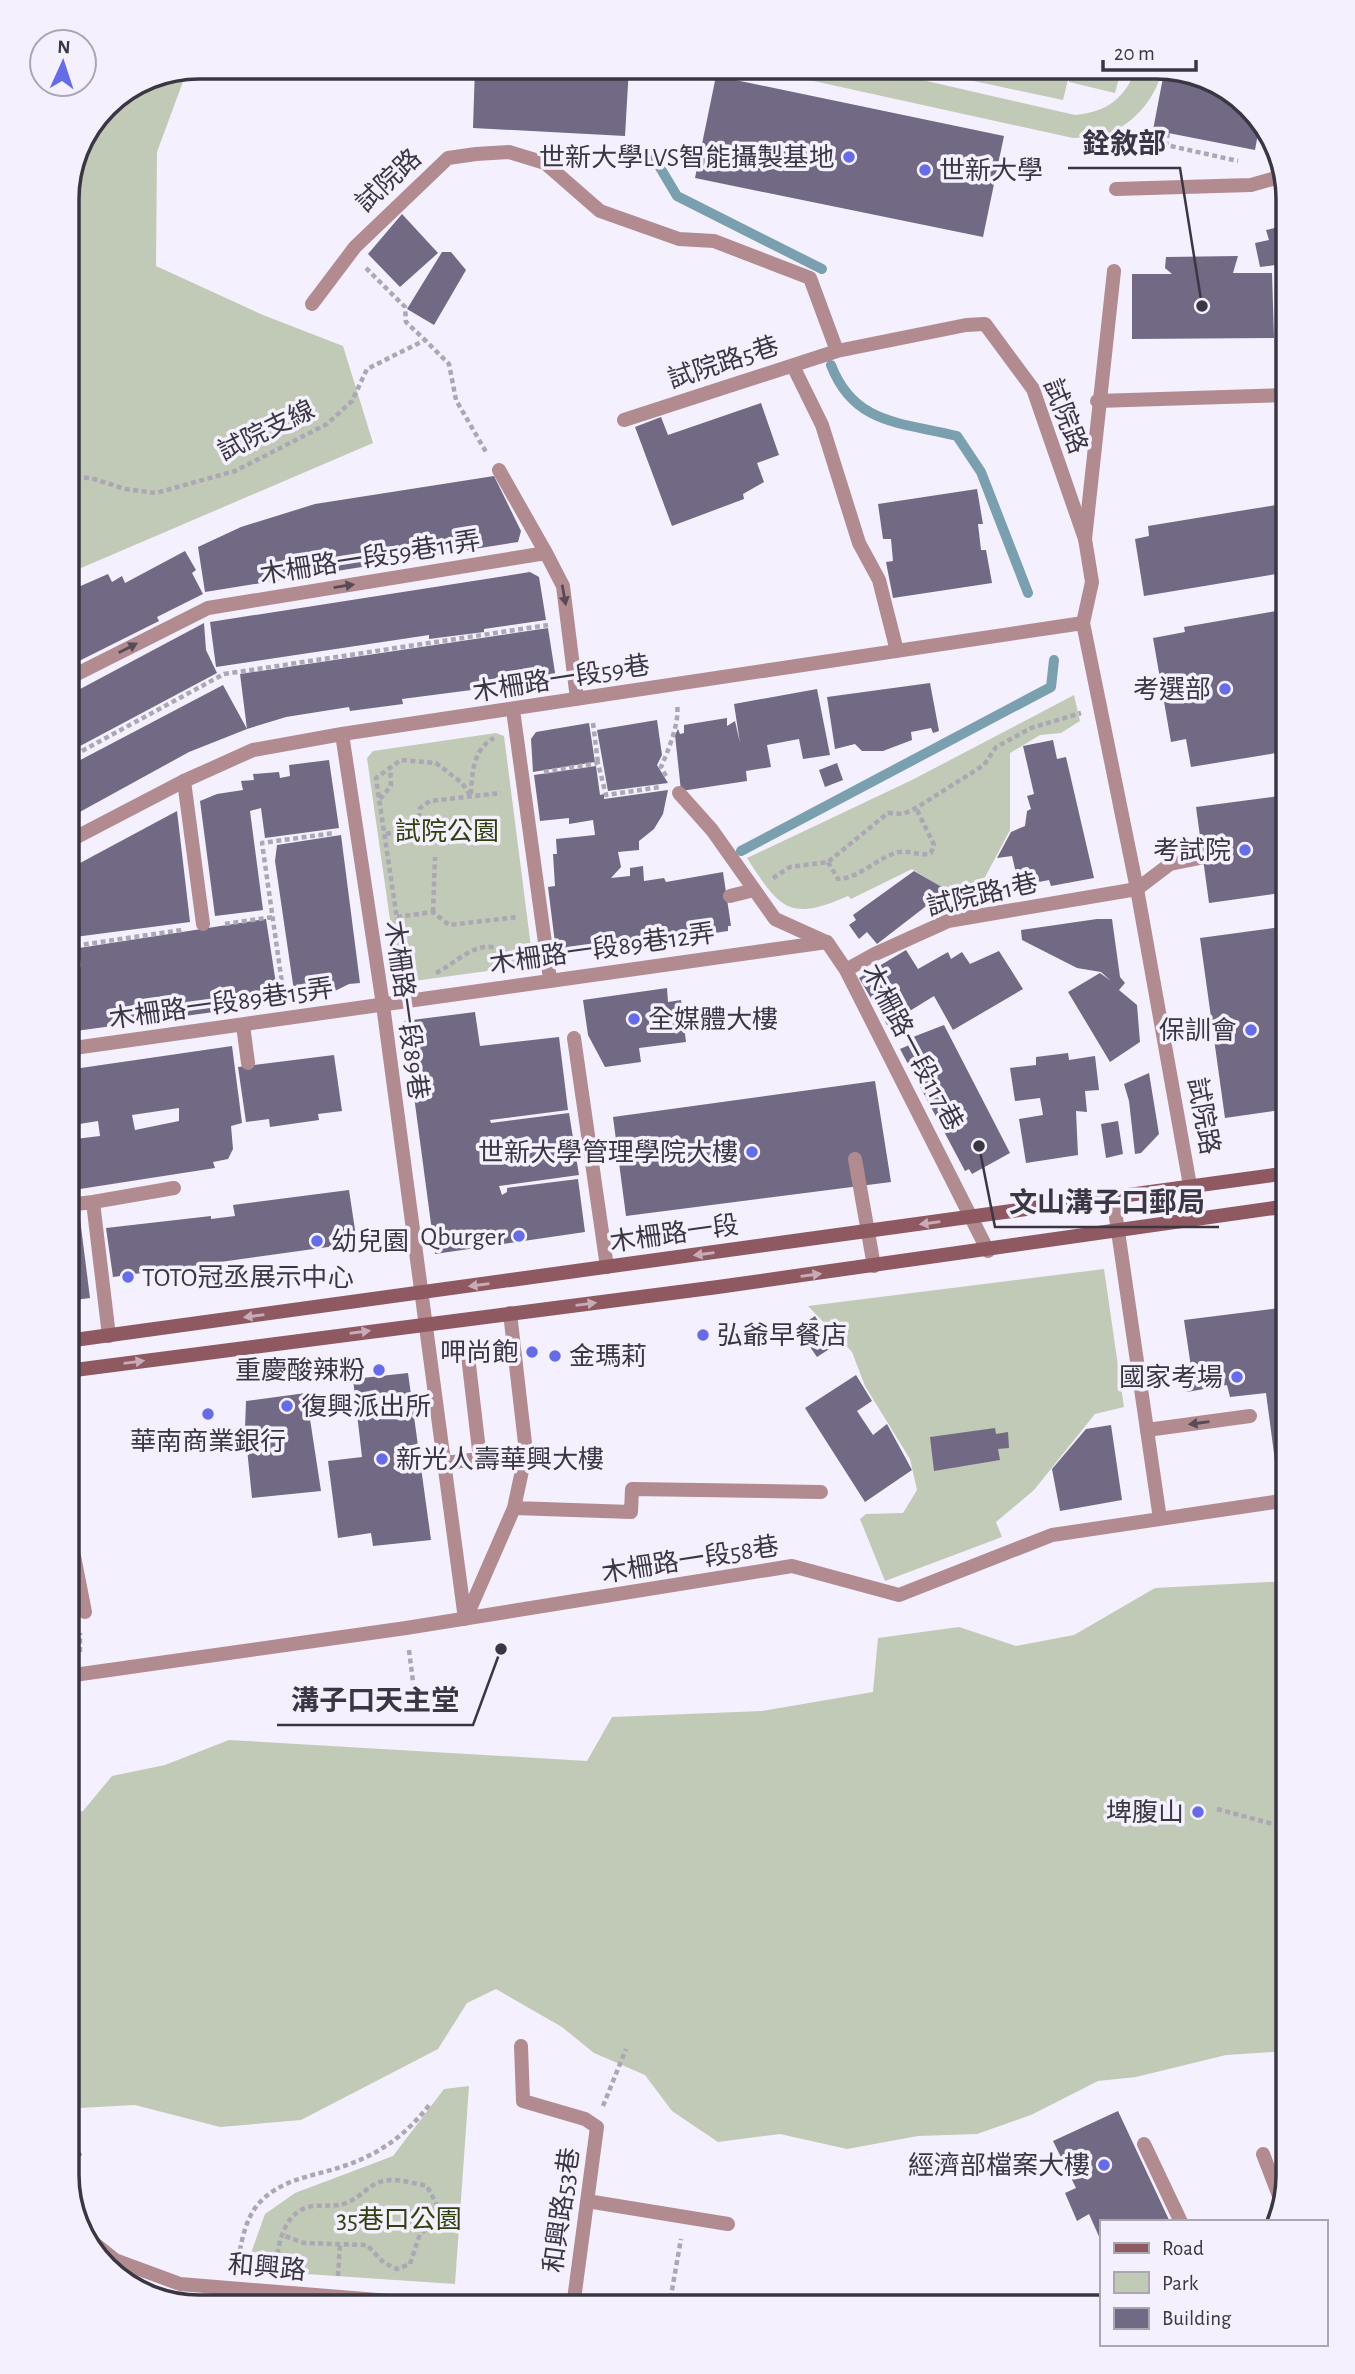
<svg xmlns="http://www.w3.org/2000/svg" width="1355" height="2374" font-family="'Alegreya Sans','Noto Sans TC',sans-serif">
  <style>
    .green { fill: #c1cab6 }
    .lines { fill: none; stroke-linecap: round; stroke-linejoin: round }
    .stream { stroke: #7a9fae; stroke-width: 10 }
    .building { fill: #726985; fill-rule: evenodd }
    .path { stroke: #aba7b4; stroke-width: 4.5; stroke-dasharray: 5 3.5; stroke-linecap: butt }
    .service { stroke: #b18b90; stroke-width: 14 }
    .minor { stroke: #b18b90; stroke-width: 14 }
    .secondary { stroke: #8f5962; stroke-width: 14 }
    .oneway { fill: #584b56 }
    .oneway2 { fill: #c7acb7 }
    .poi-dot { fill: #656ce5; stroke: #f4f0fd; stroke-width: 2.5 }
    .labels { text-anchor: middle; stroke-width: 7; stroke-linejoin: round; paint-order: stroke }
    .poi-label { font-size: 26px; fill: #3a3642; stroke: #f4f0fd; text-anchor: end }
    .street-label { font-size: 26px; fill: #3a3642; stroke: #f4f0fd }
    .park-label { font-size: 26px; fill: #30410f; stroke: #f4f0fd }
    .rim { fill: none; stroke: #3a3642; stroke-width: 3.5 }
    .leader { fill: none; stroke: #3a3642; stroke-width: 2.5 }
    .callout-dot { fill: #3a3642; stroke: #f4f0fd; stroke-width: 2.5 }
    .callout-label { font-size: 28px; text-anchor: middle; font-weight: bold; fill: #3a3642; stroke: #f4f0fd; stroke-width: 7; stroke-linejoin: round; paint-order: stroke }
  </style>
  <rect width="100%" height="100%" fill="#f4f0fd"/>
  <path class="green" d="M784,67h82l209,48c33,-3 50,-17 62,-48h26c-6,29 -27,56 -56,67 -10,4 -23,3 -34,4l-273,-60z
    M908,67h163l-8,33z
    M1073,67h49l-7,26 -46,-11z
    M188,68l-31,84 -1,114 107,49 80,31 30,97 -306,131v-384l38,-85 43,-29z
    M1074,695l6,26 -19,12 -21,2 -30,18v77l-36,68 -12,2 -50,-31 -61,30 -3,-3c-59,26 -68,13 -101,-38l165,-78z
    M496,733l8,3 28,219 -7,11 -126,17 -32,-225 6,-7z
    M1104,1269l20,138 -29,7 -61,76 -38,32 6,15 -117,44 -25,-62 6,-5 37,-1 14,-23 -7,-31 -45,-73 -13,-34 -44,-46z
    M1288,1581v470l-62,4 -90,22 -38,4 -67,34 -54,19 -59,2 -71,13 -67,-15 -62,8 -46,-31 -27,-36 -51,-22 -32,-26 -66,-38 -29,14 -29,46 -137,71 -81,7 -85,-22 -56,3 -12,4v-298l16,-3 29,-35 53,-11 64,-25 358,21 25,-44 150,-6 111,-19 5,-54 81,-11 57,19 58,-11 81,-47z
    M469,2086l-14,198 -210,-14 20,-56 30,-21 98,-37 51,-67z"/>
  <g class="lines">
    <path class="stream" d="M652,154l25,42 145,73
      M831,365c23,60 70,57 126,71l24,36 47,121
      M741,851l310,-164 3,-27"/>
  </g>
  <path class="building" d="M475,67h154l-4,69 -152,-8z
    M1165,67l65,22 30,34 -5,27 -102,-20z
    M716,76l288,60 -21,101 -288,-59z
    M402,214l36,39 -38,34 -32,-33z
    M1288,225v65l-6,1 -7,-26 -15,2 -5,-24 14,-3 -3,-10z
    M442,252h9l15,18 -32,55 -27,-16z
    M1238,256l-5,17h39l2,65 -142,1v-65h40l-7,-6 1,-11z
    M761,403l18,52 -22,8 7,19 -21,12 1,5 -72,27 -37,-99 26,-10 7,18z
    M494,476l27,55 -3,11 -313,50 -7,-45 43,-20 74,-23z
    M977,489l6,35h-5l3,26h5l6,33 -99,15 -7,-36 7,-1 -2,-22h-8l-5,-35z
    M1288,503v69l-144,24 -9,-57 14,-3 -1,-10z
    M185,551l11,19 -4,3 11,21 -46,23 2,4 -92,46v-75l41,-18 4,8 10,-6 3,7z
    M530,572l9,5 7,43 -62,9v3l-55,7v-4l-213,32 -6,-45z
    M1288,609v142l-97,16 -5,-28 -15,3 -18,-104 32,-6 -1,-5z
    M204,623l2,27 11,23 -150,80v-57z
    M548,628l8,51 -154,20 1,5 -53,7 -1,-4 -63,10 -39,12 -7,-55z
    M930,683l9,48 -6,2 -2,-5 -20,4 1,8 -29,11h-21l-7,-7 -20,5 -8,-52z
    M223,685l24,44 -58,23 -122,67v-52z
    M817,689l13,66 -27,4 -4,-20 -32,6 4,22 -25,4 1,10 -66,10 -6,-56 3,-6 2,5 4,-1v-8l43,-7v8l8,-5 5,22 -6,-39z
    M657,720l5,35 -5,10 11,18 -60,8 -11,-61z
    M589,723l6,39 -62,10 -2,-33 5,-7z
    M1053,740l4,19 9,-2 28,121 -43,8 -2,-6 -30,6 -7,-30 -15,2 14,-26 14,-6 2,-15 4,-2 -4,-13 7,-2 -11,-48z
    M329,760l10,68 -74,10 -4,-30 -11,3 13,99 -48,6 -15,-115 17,-7 26,-4 -2,-9 13,-1 -1,-6 26,-2 1,6 10,-2 -1,-11z
    M837,763l6,17 -18,7 -6,-17z
    M596,766l4,29 4,-1v5l64,-9 -5,24 -9,15 -15,12v9l-21,2 3,15 -10,11 19,-2v-8l13,-2 1,15 20,-3 2,4 57,-10 8,54h-3v5l-163,24 -10,-12 -7,-56 7,-1 -2,-32h4l-1,-15 39,-4 -2,-15 -24,4v-6l-29,3 -6,-46z
    M1288,795v97l-79,11 -13,-96z
    M177,811l13,111 -123,16v-68z
    M341,835l19,148 -11,1 -18,9 -36,5 -20,-137 2,-16z
    M914,871l33,19 -70,54 -10,-12 -8,7 -10,-14 7,-5 -3,-5z
    M266,919l13,84 -203,28 -9,-61 14,-3 -2,-19z
    M1097,919h15l8,58 5,6 -6,7 18,15 3,37 -30,20 -42,-70 32,-19 11,8 -10,-9 -24,-4 -55,-28 -1,-10z
    M1281,927l3,24 4,-1v159l-63,9 -25,-180z
    M906,950l12,19 30,-17 3,7 11,-7 8,12 29,-13 24,38 -70,41 -19,-34 -47,29 -28,-47z
    M667,988l1,14 13,-2 5,42 -47,6 2,14 -36,5 -17,-32 -5,-35z
    M475,1012l5,34 79,-9 9,73 -78,10 1,3 78,-10 10,62 -80,11 3,9 5,-3v-4l71,-9 7,53 -150,22 -31,-233z
    M944,1025l66,128 -38,21 -3,-5 -4,2 -65,-122 16,-7 -3,-5z
    M232,1046l10,77 -11,3 2,23 -5,10 -15,3 2,6 -148,23v-51l33,-4 -2,-15 -31,5v-56zM179,1108v13l-44,9 -3,-15z
    M1068,1053l1,7 26,-4 4,34 -14,1 2,21 -11,-1 2,44 -52,8 -7,-44 24,-4 -3,-17 -25,3 -5,-33 26,-3v-8z
    M334,1055l8,56 -24,3 1,6 -49,7 -1,-8 -23,3 -8,-55z
    M1149,1073l10,61 -18,19 -6,1 -6,-53 -5,-17z
    M875,1081l16,101 -265,34 -13,-99z
    M1118,1121l5,33 -17,4 -5,-34z
    M349,1190l8,53 -244,34 -7,-49 105,-12v3l24,-3 -2,-11z
    M79,1211l11,87 -23,3v-88z
    M1288,1307v152l-13,2 -9,-68 -36,4 -3,-12 -40,7 -4,-23 8,-2 -7,-47z
    M815,1316l19,30 -17,11 -20,-29z
    M408,1373l23,167 -58,6 -2,-13 -33,5 -10,-77 34,-4 -9,-78z
    M856,1375l16,26 -15,10 16,24 14,-11 25,46 -47,32 -60,-94z
    M306,1393l15,98 -69,7 -7,-69 1,-28z
    M73,1407l5,16 -11,1v-16z
    M1111,1425l11,75 -62,11 -8,-42 34,-40z
    M995,1428l1,6 12,-2 1,16 -11,1 2,11 -66,11 -4,-34z
    M1118,2111l52,111h-69v19l-12,-27 -12,7 -12,-28 11,-5 -23,-47z
    M67,2125l15,30 -15,8z"/>
  <g class="lines">
    <path class="path" d="M1168,133l-2,12 72,16
      M1266,155l11,-7
      M366,268l39,39 1,15 19,18
      M67,477l24,1 34,11 31,4 79,-22 92,-47 25,-23 15,-32 58,-29 24,24 7,36 30,52
      M593,723l5,40
      M67,759l157,-85 324,-49
      M544,772l54,-9 8,32 54,-8
      M666,776l-5,-9c7,-16 19,-45 16,-62
      M471,794c1,-21 2,-45 23,-56
      M380,799l11,-13 -1,-20
      M386,834l32,-6 2,-20 10,-7 71,-8
      M828,862l10,17c23,-1 39,-22 61,-27 12,-2 21,5 32,1l3,-8 -18,-37
      M773,878l17,-11 38,-5 60,-49 15,1 13,-6 68,-43 12,-18 35,-19 50,-15
      M433,912l2,-55
      M397,917l36,-5 16,13 68,-8
      M225,924l48,-7
      M67,947l115,-17
      M436,973c17,-8 35,-28 55,-26 12,1 19,11 32,9l-1,-5
      M417,976l-9,-5 -5,-12 -27,-181 25,-18 35,3 26,20 8,12
      M284,997l-22,-154 72,-10
      M409,1650l8,64
      M80,1652v-19
      M1217,1809l71,19
      M603,2106l23,-57
      M237,2267c4,-22 7,-48 23,-65 23,-24 55,-26 84,-36 36,-12 63,-32 86,-62
      M276,2271c1,-24 7,-62 38,-65 11,-1 21,1 32,-3 9,-3 16,-10 23,-15 18,-14 38,-6 58,-2l13,25 -3,10 -17,13 -10,30 -13,5 -13,-6 -17,-18 -63,-2 -22,-8
      M338,2276l2,-32
      M669,2307l12,-68"/>
    <path class="service" d="M1116,189l135,-4 32,-9
      M1097,401l191,-6
      M1085,539l29,-268
      M184,781l19,143
      M1137,889l33,-25 30,-6
      M730,896l24,-6
      M243,1025l5,38
      M855,1159l19,107
      M93,1202l81,-14
      M67,1205l26,-3 16,134
      M1147,1430l103,-14
      M444,1463l36,-4 -12,-103
      M67,1556h7l11,56
      M1144,2144l37,78"/>
    <path class="minor" d="M312,304l43,-57 93,-89 28,-4 33,-2 36,11 55,48 79,28 35,2 96,37 27,73
      M793,366l29,59 37,118 20,37 18,71
      M624,420l213,-69 129,-26 19,-1 48,65 52,150 7,43 -9,41 54,266 59,330
      M499,470l47,83
      M67,679l141,-71 338,-55 17,33 14,113
      M513,710l37,269
      M342,734l41,271 82,614
      M679,793l33,37 63,89 51,23
      M67,842l117,-61 69,-31 89,-16 741,-111
      M827,942l19,28 142,281
      M846,970l29,-16 73,-33 189,-32
      M574,1038l33,229
      M67,1049l760,-107
      M1113,1197l47,322
      M510,1313l16,139 -12,56
      M466,1618l48,-110 117,4 1,-23 189,3
      M67,1676l339,-48 386,-62 107,29 153,-60 236,-35
      M521,2046l2,55 62,18 12,8 -24,180
      M1263,2154l18,47
      M587,2201l141,23
      M80,2232l35,28 65,24 284,23"/>
    <path class="secondary" d="M67,1341l1221,-168
      M67,1371l651,-84 570,-81"/>
  </g>
  <defs><path id="oneway-solid" d="M-6-.8H1V-3.2L6.5 0L1 3.2V.8H-6Z" transform="scale(1.75)"/></defs>
  <g class="oneway">
    <use href="#oneway-solid" transform="translate(344 586) rotate(-9)"/>
    <use href="#oneway-solid" transform="translate(564 595) rotate(80)"/>
    <use href="#oneway-solid" transform="translate(128 648) rotate(-27)"/>
    <use href="#oneway-solid" transform="translate(1199 1423) rotate(172)"/>
  </g>
  <g class="oneway2">
    <use href="#oneway-solid" transform="translate(930 1223) rotate(172)"/>
    <use href="#oneway-solid" transform="translate(704 1254) rotate(172)"/>
    <use href="#oneway-solid" transform="translate(811 1275) rotate(-8)"/>
    <use href="#oneway-solid" transform="translate(479 1285) rotate(172)"/>
    <use href="#oneway-solid" transform="translate(586 1304) rotate(-7)"/>
    <use href="#oneway-solid" transform="translate(254 1316) rotate(172)"/>
    <use href="#oneway-solid" transform="translate(360 1332) rotate(-8)"/>
    <use href="#oneway-solid" transform="translate(134 1362) rotate(-7)"/>
  </g>
  <g class="poi-dot">
    <circle cx="849" cy="157" r="7"/>
    <circle cx="925" cy="170" r="7"/>
    <circle cx="1225" cy="689" r="7"/>
    <circle cx="1245" cy="850" r="7"/>
    <circle cx="634" cy="1019" r="7"/>
    <circle cx="1251" cy="1030" r="7"/>
    <circle cx="752" cy="1152" r="7"/>
    <circle cx="519" cy="1236" r="7"/>
    <circle cx="317" cy="1241" r="7"/>
    <circle cx="128" cy="1277" r="7"/>
    <circle cx="703" cy="1335" r="7"/>
    <circle cx="532" cy="1352" r="7"/>
    <circle cx="555" cy="1356" r="7"/>
    <circle cx="379" cy="1370" r="7"/>
    <circle cx="1237" cy="1377" r="7"/>
    <circle cx="287" cy="1406" r="7"/>
    <circle cx="208" cy="1414" r="7"/>
    <circle cx="382" cy="1459" r="7"/>
    <circle cx="1198" cy="1812" r="7"/>
    <circle cx="1104" cy="2165" r="7"/>
  </g>
  <g class="labels">
    <g class="poi-label">
      <text x="835" y="166">世新大學LVS智能攝製基地</text>
      <text x="939" y="179" text-anchor="start">世新大學</text>
      <text x="1211" y="698">考選部</text>
      <text x="1231" y="859">考試院</text>
      <text x="648" y="1028" text-anchor="start">全媒體大樓</text>
      <text x="1237" y="1039">保訓會</text>
      <text x="738" y="1161">世新大學管理學院大樓</text>
      <text x="505" y="1245">Qburger</text>
      <text x="331" y="1250" text-anchor="start">幼兒園</text>
      <text x="142" y="1286" text-anchor="start">TOTO冠丞展示中心</text>
      <text x="717" y="1344" text-anchor="start">弘爺早餐店</text>
      <text x="518" y="1361">呷尚飽</text>
      <text x="569" y="1365" text-anchor="start">金瑪莉</text>
      <text x="365" y="1379">重慶酸辣粉</text>
      <text x="1223" y="1386">國家考場</text>
      <text x="301" y="1415" text-anchor="start">復興派出所</text>
      <text x="208" y="1450" text-anchor="middle">華南商業銀行</text>
      <text x="396" y="1468" text-anchor="start">新光人壽華興大樓</text>
      <text x="1184" y="1821">埤腹山</text>
      <text x="1090" y="2174">經濟部檔案大樓</text>
    </g>
    <g class="street-label">
      <text transform="translate(388 180) rotate(-43)" y="9">試院路</text>
      <text transform="translate(723 362) rotate(-18)" y="9">試院路5巷</text>
      <text transform="translate(1066 416) rotate(69)" y="9">試院路</text>
      <text transform="translate(266 430) rotate(-26)" y="9">試院支線</text>
      <text transform="translate(370 557) rotate(-9)" y="9">木柵路一段59巷11弄</text>
      <text transform="translate(561 678) rotate(-9)" y="9">木柵路一段59巷</text>
      <text transform="translate(982 894) rotate(-13)" y="9">試院路1巷</text>
      <text transform="translate(602 948) rotate(-8)" y="9">木柵路一段89巷12弄</text>
      <text transform="translate(221 1003) rotate(-8)" y="9">木柵路一段89巷15弄</text>
      <text transform="translate(407 1010) rotate(82)" y="9">木柵路一段89巷</text>
      <text transform="translate(913 1047) rotate(62)" y="9">木柵路一段117巷</text>
      <text transform="translate(1204 1116) rotate(80)" y="9">試院路</text>
      <text transform="translate(674 1233) rotate(-8)" y="9">木柵路一段</text>
      <text transform="translate(690 1559) rotate(-9)" y="9">木柵路一段58巷</text>
      <text transform="translate(561 2210) rotate(-82)" y="9">和興路53巷</text>
      <text transform="translate(267 2267) rotate(5)" y="9">和興路</text>
    </g>
    <g class="park-label">
      <text x="447" y="840">試院公園</text>
      <text x="399" y="2228">35巷口公園</text>
    </g>
  </g>
  <path d="M0 0H1355V2374H0ZM199 79H1156A120 120 0 0 1 1276 199V2175A120 120 0 0 1 1156 2295H199A120 120 0 0 1 79 2175V199A120 120 0 0 1 199 79Z" fill="#f4f0fd" fill-rule="evenodd"/>
  <path class="rim" d="M199 79H1156A120 120 0 0 1 1276 199V2175A120 120 0 0 1 1156 2295H199A120 120 0 0 1 79 2175V199A120 120 0 0 1 199 79Z"/>
  <path class="leader" d="M1202 306L1180 168H1068M979 1146L995 1227H1219M501 1649L473 1725H277"/>
  <g class="callout-dot">
    <circle cx="1202" cy="306" r="7"/>
    <circle cx="979" cy="1146" r="7"/>
    <circle cx="501" cy="1649" r="7"/>
  </g>
  <g class="callout-label">
    <text x="1124" y="153">銓敘部</text>
    <text x="1107" y="1212">文山溝子口郵局</text>
    <text x="375" y="1710">溝子口天主堂</text>
  </g>
  <rect x="1100" y="2220" width="228" height="126" fill="#f4f0fd" stroke="#aaa6b2" stroke-width="2"/>
  <rect x="1114" y="2243" width="35" height="10" fill="#8f5962" stroke="#aaa6b2" stroke-width="2"/>
  <text x="1162" y="2255" font-size="21" fill="#3a3642">Road</text>
  <rect x="1114" y="2272" width="35" height="21" fill="#c1cab6" stroke="#aaa6b2" stroke-width="2"/>
  <text x="1162" y="2290" font-size="21" fill="#3a3642">Park</text>
  <rect x="1114" y="2308" width="35" height="21" fill="#726985" stroke="#aaa6b2" stroke-width="2"/>
  <text x="1162" y="2325" font-size="21" fill="#3a3642">Building</text>
  <g transform="translate(63 63) rotate(3)"><circle r="33" fill="#f4f0fd" stroke="#aaa6b2" stroke-width="2"/>
  <path d="M0-5L12 26L0 18L-12 26Z" fill="#656ce5"/>
  <text y="-10" font-size="19" font-weight="bold" text-anchor="middle" fill="#3a3642">N</text>
  </g>
  <path d="M1103 60v10h93v-10" fill="none" stroke="#3a3642" stroke-width="3.5"/>
  <text x="1114" y="60" font-size="21" fill="#3a3642" stroke="#f4f0fd" stroke-width="5" paint-order="stroke">20 m</text>
</svg>
